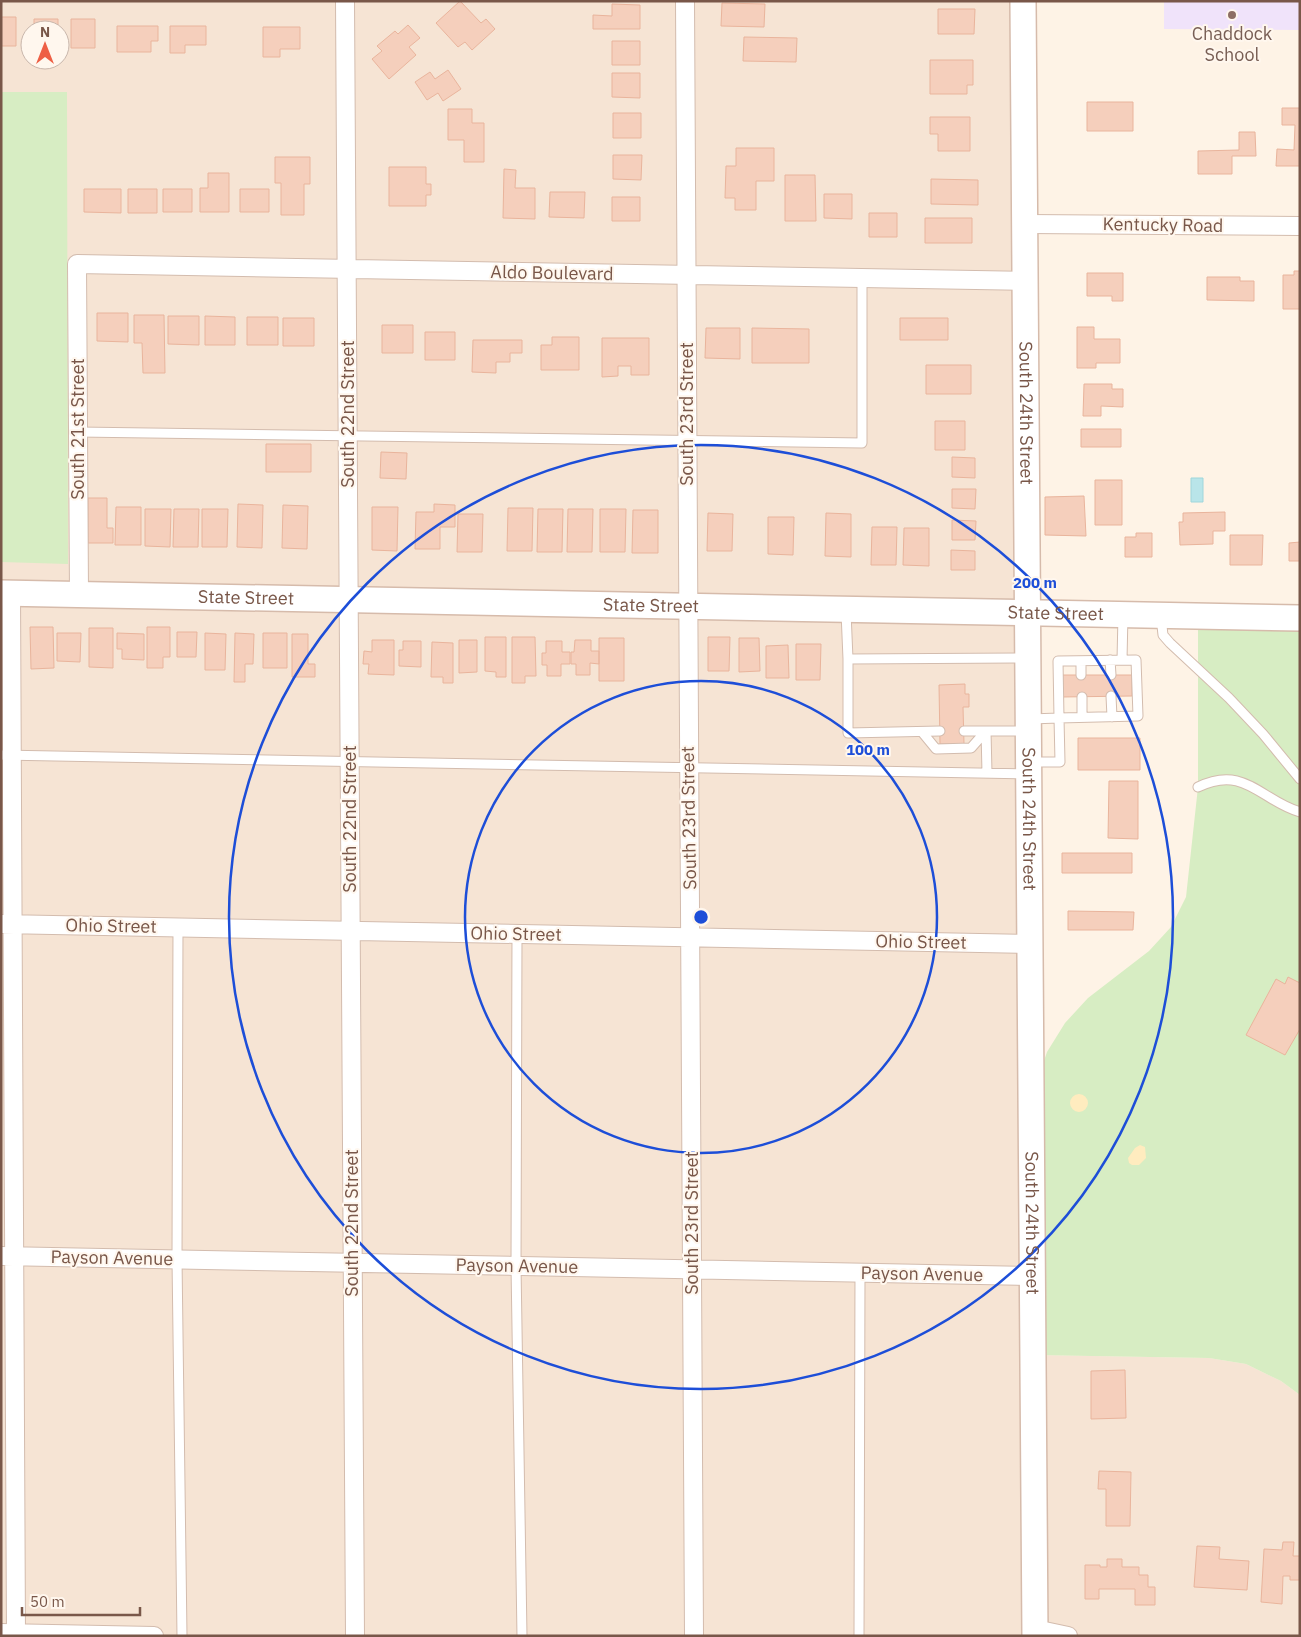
<svg xmlns="http://www.w3.org/2000/svg" width="1301" height="1637" font-family="'IBM Plex Sans',sans-serif">
  <style>
    .residential { fill: #f6e4d4; fill-rule: evenodd }
    .education { fill: #f0e3fa }
    .green { fill: #d7edc3 }
    .sand { fill: #ffecbf }
    .water { fill: #b9e5e9; stroke: #9fd6db }
    .building { fill: #f5cfbc; stroke: #e9b49c }
    .lines { fill: none; stroke-linecap: round; stroke-linejoin: round }
    .lane-casing { stroke: #d3bcae; stroke-width: 11 }
    .street-casing { stroke: #d3bcae; stroke-width: 20 }
    .secondary-casing { stroke: #d6bbab; stroke-width: 28 }
    .lane { stroke: #fff; stroke-width: 9 }
    .street { stroke: #fff; stroke-width: 18 }
    .secondary { stroke: #fff; stroke-width: 25 }
    .ring { fill: none; stroke: #1d4ed8; stroke-width: 2.5 }
    .education-dot { fill: #8d6e63; stroke: #fff7ee; stroke-width: 2 }
    .labels { text-anchor: middle; stroke-width: 4; stroke-linejoin: round; paint-order: stroke }
    .education-label { font-size: 18px; fill: #785e54; stroke: #fff7ee }
    .street-label { font-size: 18px; fill: #795749; stroke: #fff7ee }
    .centre { fill: #1d4ed8; stroke: #fff7ee; stroke-width: 2.5 }
    .ring-label { font-size: 15px; text-anchor: middle; font-weight: bold; fill: #1d4ed8; stroke: #fff7ee; stroke-width: 4; stroke-linejoin: round; paint-order: stroke }
  </style>
  <rect width="100%" height="100%" fill="#fef3e6"/>
  <path class="residential" d="M1,1h1023l9,1354 176,3 37,6 35,17 19,14v241h-1299zM30,30h30v30h-30z"/>
  <path class="education" d="M1164,1h136v29l-136,-1z"/>
  <path class="green" d="M1,92h66l1,472 -67,-2z
    M1198,616l102,2v777l-19,-14 -35,-17 -37,-6 -176,-3 -1,-259 15,-44 18,-29 23,-25 61,-47 22,-24 15,-30 12,-110z"/>
  <path class="sand" d="M1070 1103a9 9 0 1 1 18 0a9 9 0 1 1-18 0Z
    M1140,1145l5,2 1,11 -7,7h-7l-3,-2 -1,-5 7,-10z"/>
  <path class="water" d="M1191,478h12v24h-12z"/>
  <path class="building" d="M460,1l21,22 5,-4 9,10 -23,21 -7,-8 -7,5 -22,-24z
    M722,3l43,1 -1,23 -43,-1z
    M612,4l28,1v24h-47v-14l19,1z
    M938,9h37l-1,25h-36z
    M1,17h15v29h-15z
    M34,19h24v11h-24z
    M71,19h24v29h-24z
    M408,25l12,13 -11,9 7,8 -27,24 -17,-20 10,-8 -5,-5 18,-15 3,3z
    M117,26h41v15h-7v11h-34z
    M170,26h36v19h-21v8h-15z
    M263,27h37v22h-20v8h-17z
    M744,37l53,1 -1,24 -53,-1z
    M612,41h28v24h-28z
    M930,60h43v25h-6v9h-37z
    M448,70l13,19 -18,12 -5,-8 -11,7 -12,-18 15,-10 5,7z
    M612,73h28v25l-28,-1z
    M1087,102h46v29h-46z
    M1282,108h18v58h-24l1,-17 17,1 1,-25h-13z
    M448,109h24v14h12v39h-20v-22h-16z
    M613,113h28v25h-28z
    M930,117h40v34h-32v-17h-8z
    M1239,132h16l1,24h-24v18h-34v-23l41,-1z
    M736,148h38v33h-18v29h-21v-12h-10l1,-32h10z
    M613,155h29l-1,25 -28,-1z
    M275,157h35v27h-6v31h-23v-32h-6z
    M389,167h37v17h5v11h-5v11h-37z
    M504,169l12,1 -1,18h20v31l-32,-1z
    M208,173h21v39h-29v-24h8z
    M785,175h30l1,46h-31z
    M931,179l47,1v25l-47,-1z
    M84,189h37v24l-37,-1z
    M128,189h29v24h-29z
    M163,189h29v23h-29z
    M240,189h29v23h-29z
    M550,192h35l-1,26 -35,-1z
    M824,194h28v25l-28,-1z
    M612,197h28v24h-28z
    M869,213h28v24h-28z
    M925,218h47v25h-47z
    M1294,271h6v38h-17v-34h11z
    M1087,273h36v28h-11v-5h-25z
    M1207,277h33v4h14v20l-47,-1z
    M97,313h31v29l-31,-1z
    M134,315h30l1,58h-22l-1,-30h-8z
    M168,316h31v29l-31,-1z
    M205,316l30,1v28h-30z
    M247,317h31v28h-31z
    M283,318h31v28h-31z
    M900,318h48v22h-48z
    M382,325h31v28h-31z
    M1077,327h17v12h26v24h-24v5h-19z
    M706,328h34v31l-35,-1z
    M752,328l57,1v34h-57z
    M425,332h30v28h-30z
    M552,337h27v33h-38v-25h11z
    M602,338h47v37h-18v-9h-13v10l-16,1z
    M473,340h49v13h-12v9h-14v11l-24,-1z
    M926,365h45v29h-45z
    M1084,384h28v5h11v18l-22,-1v10h-18z
    M935,421h30v29h-30z
    M1081,429h40v18h-40z
    M266,444h45v28h-45z
    M381,452l26,1 -1,26 -26,-1z
    M952,457l23,1v20l-23,-1z
    M1095,480h27v45h-27z
    M952,489h24l-1,20 -23,-1z
    M1084,496l2,40 -41,-1v-38z
    M88,498h19v30h6v15h-25z
    M238,504l25,1 -1,43 -25,-1z
    M434,504l21,1v22h-15v22h-25l1,-37h18z
    M283,505l25,1 -1,43 -25,-1z
    M116,507h25v38h-26z
    M372,507h26l-1,44 -25,-1z
    M508,508h25l-1,43h-25z
    M145,509h26l-1,38 -25,-1z
    M174,509h25l-1,38h-25z
    M202,509h26l-1,38h-25z
    M538,509h25l-1,43h-25z
    M568,509h25l-1,43h-25z
    M600,509h26l-1,43h-25z
    M633,510h25v43h-26z
    M1225,512v19h-12v13l-33,1 -1,-23h4v-9z
    M708,513l25,1 -1,37h-25z
    M826,513l25,1v43l-26,-1z
    M458,514h25l-1,38h-25z
    M768,517h26l-1,38 -25,-1z
    M952,520l24,1 -1,19h-23z
    M872,527h25l-1,38h-25z
    M904,528h25v38l-26,-1z
    M1136,533h16v24h-27v-20h11z
    M1230,535h33l-1,30h-32z
    M1300,542v19h-11v-18z
    M951,550l24,1v19h-24z
    M30,627h23l1,41 -23,1z
    M147,627h23v30h-7v11h-16z
    M89,628h24v40l-24,-1z
    M177,632h20l-1,25h-19z
    M57,633h24l-1,29 -23,-1z
    M117,633l27,1v26l-22,-1v-10h-5z
    M205,633l21,1 -1,36h-20z
    M235,633l19,1 -1,30h-8v18h-11z
    M263,633h24v35h-24z
    M292,634h16v30h7v13h-23z
    M485,637h21v40h-10v-5l-11,-1z
    M512,637h23l1,39h-11v7h-13z
    M708,637h22l-1,34h-21z
    M599,638h25v43h-25z
    M739,638h20l1,33 -21,1z
    M372,640h22v35l-26,-1 1,-10h-6l1,-13 8,1z
    M459,640h18v32l-18,1z
    M575,640h16v11h8v13l-9,-1v12h-14v-11h-5v-12h3z
    M403,641h18v26l-22,-1v-16h4z
    M546,641h16v11h8v12h-9v12h-14v-11h-5v-12h4z
    M432,642l21,1v40h-10v-6h-12z
    M796,644h25l-1,36h-24z
    M788,645l1,33h-23v-32z
    M1062,675h70v21l-70,1z
    M965,684v10h4v13h-6l1,37h-24l-1,-59z
    M1078,738h62v32h-62z
    M1109,781h29v58l-30,-1z
    M1062,853h70v20h-70z
    M1068,911l66,1 -1,18h-65z
    M1288,977l12,6v46l-15,26 -39,-20 30,-56 9,5z
    M1125,1370l1,48 -35,1v-48z
    M1099,1471l32,1 -1,54h-24v-37h-8z
    M1283,1542h11l-1,14h7v24h-10v-4h-7l-1,28 -21,-2 3,-53 18,1z
    M1197,1546l23,1 -1,12 30,2 -2,29 -53,-3z
    M1107,1559h15v8h17v8h9v12h7v18h-20v-16h-36v10h-14v-34h15v2h7z"/>
  <g class="lines">
    <g class="lane-casing">
      <path id="lane" d="M78,432l784,11v-165
        M846,612l2,47 179,-1
        M1161,617l2,18 7,8 59,55 34,36 37,45
        M848,659v74l92,-2
        M1110,660l1,15
        M1122,660l1,-45
        M1136,660l2,56 -79,2 -1,-57z
        M1081,661v14
        M1111,696l1,21
        M1082,697v20
        M1030,719l29,-1 1,44h-29
        M964,731h64
        M986,731l1,42
        M922,732l14,17 35,-1 15,-17
        M1,755l1027,19
        M1198,787c47,-23 63,14 102,25
        M178,927l-1,332 5,377
        M517,934l-1,332 6,370
        M859,1636l1,-364"/>
    </g>
    <g class="street-casing">
      <path id="street" d="M345,1l10,1635
        M685,1l9,1635
        M1026,224l274,2
        M11,593l5,1043
        M79,594l-2,-330 949,17
        M2,924l1029,20
        M1,1256l1032,20
        M1035,1629l33,7
        M1,1633l153,3"/>
    </g>
    <g class="secondary-casing">
      <g id="secondary">
        <path id="s1" d="M1023,1l12,1635"/>
        <path id="s2" d="M1,593l1299,25"/>
      </g>
    </g>
    <use href="#lane" class="lane"/>
    <use href="#street" class="street"/>
    <use href="#secondary" class="secondary"/>
  </g>
  <g class="ring">
    <circle cx="701" cy="917" r="236"/>
    <circle cx="701" cy="917" r="472"/>
  </g>
  <circle class="education-dot" cx="1232" cy="15" r="5"/>
  <g class="labels">
    <g class="education-label">
      <text x="1232" y="40">Chaddock<tspan x="1232" dy="21">School</tspan></text>
    </g>
    <g class="street-label">
      <text transform="translate(1163 225) rotate(1)" y="6">Kentucky Road</text>
      <text transform="translate(552 273) rotate(1)" y="6">Aldo Boulevard</text>
      <text transform="translate(348 414) rotate(-90)" y="6">South 22nd Street</text>
      <text transform="translate(687 414) rotate(-90)" y="6">South 23rd Street</text>
      <text dy="6" stroke="none"><textPath href="#s1" startOffset="412">South 24th Street</textPath></text>
      <text transform="translate(78 429) rotate(-90)" y="6">South 21st Street</text>
      <text dy="6" stroke="none"><textPath href="#s2" startOffset="245">State Street</textPath></text>
      <text dy="6" stroke="none"><textPath href="#s2" startOffset="650">State Street</textPath></text>
      <text dy="6" stroke="none"><textPath href="#s2" startOffset="1055">State Street</textPath></text>
      <text transform="translate(689 818) rotate(-91)" y="6">South 23rd Street</text>
      <text dy="6" stroke="none"><textPath href="#s1" startOffset="818">South 24th Street</textPath></text>
      <text transform="translate(350 819) rotate(-90)" y="6">South 22nd Street</text>
      <text transform="translate(111 926) rotate(1)" y="6">Ohio Street</text>
      <text transform="translate(516 934) rotate(1)" y="6">Ohio Street</text>
      <text transform="translate(921 942) rotate(1)" y="6">Ohio Street</text>
      <text transform="translate(352 1223) rotate(-90)" y="6">South 22nd Street</text>
      <text transform="translate(692 1223) rotate(-90)" y="6">South 23rd Street</text>
      <text dy="6" stroke="none"><textPath href="#s1" startOffset="1222">South 24th Street</textPath></text>
      <text transform="translate(112 1258) rotate(1)" y="6">Payson Avenue</text>
      <text transform="translate(517 1266) rotate(1)" y="6">Payson Avenue</text>
      <text transform="translate(922 1274) rotate(1)" y="6">Payson Avenue</text>
    </g>
  </g>
  <circle cx="701" cy="917" r="8" class="centre"/>
  <g class="ring-label">
    <text x="1035" y="588">200 m</text>
    <text x="868" y="755">100 m</text>
  </g>
  <rect width="1301" height="1637" fill="none" stroke="#795749" stroke-width="5"/>
  <g transform="translate(45 45)"><circle r="24" fill="#fff7ee" stroke="#c9b7ac"/>
  <path d="M0-4L9 19L0 12L-9 19Z" fill="#ee5f45"/>
  <text y="-8" font-size="14" font-weight="bold" text-anchor="middle" fill="#795749">N</text>
  </g>
  <path d="M22 1607v8h118v-8" fill="none" stroke="#795749" stroke-width="2.5"/>
  <text x="30" y="1607" font-size="15" fill="#795749" stroke="#fff7ee" stroke-width="4" paint-order="stroke">50 m</text>
</svg>
